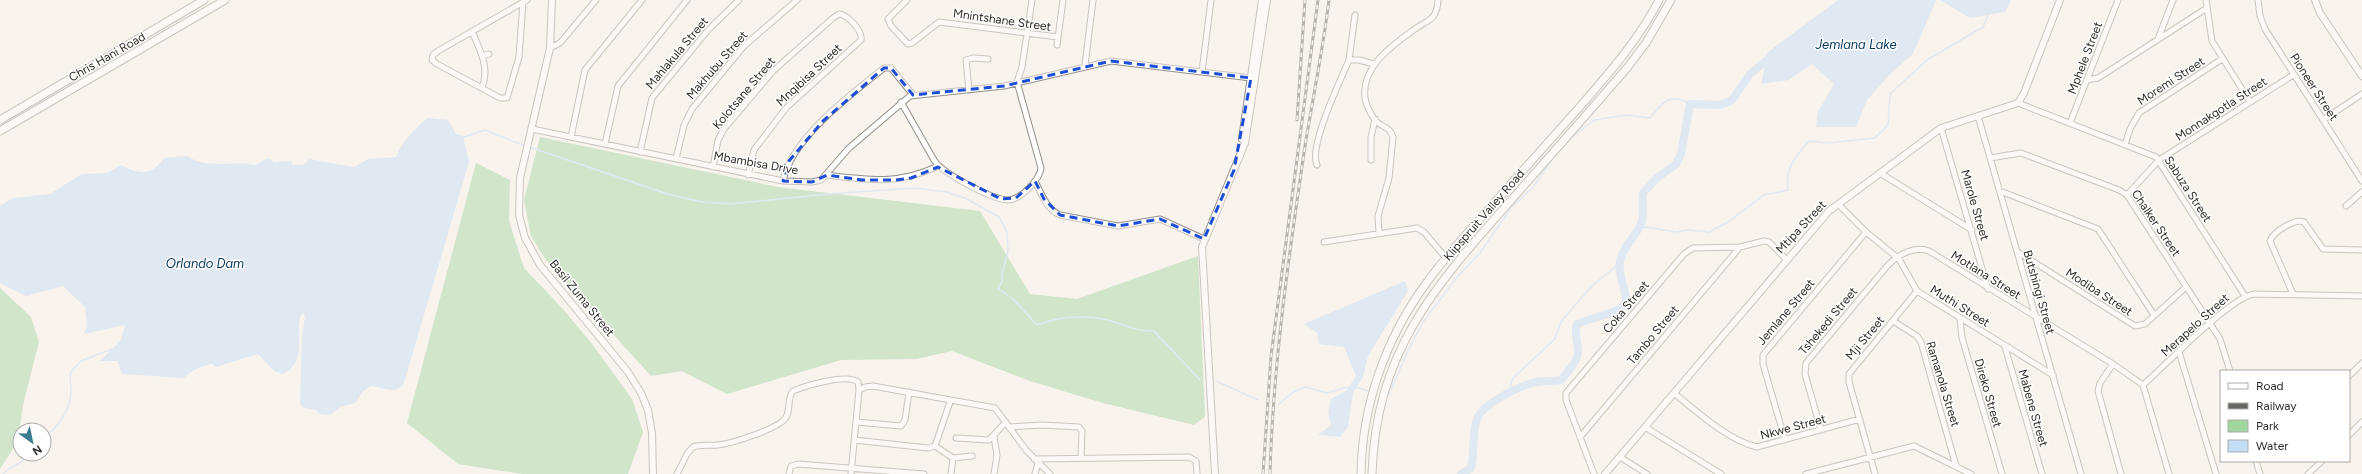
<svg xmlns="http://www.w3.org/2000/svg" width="2362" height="474" font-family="Figtree,sans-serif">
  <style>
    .green { fill: #a0d69e }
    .water { fill: #c4def8 }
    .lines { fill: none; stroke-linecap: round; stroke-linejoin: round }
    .stream { stroke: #c4def8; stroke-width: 1.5 }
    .river { stroke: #c4def8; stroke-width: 8 }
    .minor-casing { stroke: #938f89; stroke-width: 7 }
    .tertiary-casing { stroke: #938f89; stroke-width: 8 }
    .secondary-casing { stroke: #938f89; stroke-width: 9 }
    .minor { stroke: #fff; stroke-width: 5 }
    .tertiary { stroke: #fff; stroke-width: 6 }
    .secondary { stroke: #fff; stroke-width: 7 }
    .rail-casing { stroke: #696763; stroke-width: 3 }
    .rail { stroke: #fff; stroke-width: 1.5; stroke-dasharray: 4.5; stroke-linecap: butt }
    .marked { fill: none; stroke: #1d4ed8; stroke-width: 3; stroke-dasharray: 8 5; stroke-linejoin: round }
    .labels { text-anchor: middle; stroke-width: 3; stroke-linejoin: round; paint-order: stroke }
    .street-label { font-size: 12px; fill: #2e2c2a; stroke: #fff }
    .water-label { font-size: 13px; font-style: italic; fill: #01345c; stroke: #fff }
  </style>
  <rect width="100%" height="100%" fill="#f8f3ec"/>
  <path class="green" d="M540,137l238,50 202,24 50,83 47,5 121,-43 7,161 -11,8 -91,-22 -73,-22 -78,-30 -36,8 -75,1 -114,34 -45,-23 -31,5 -106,-117 -14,-23 -7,-36z
    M476,163l34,17 -1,41 15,47 39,41 29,35 40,55 11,33 -15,42h-106l-64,-10 -51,-41z
    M0,288l31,29 8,25 -16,63 -5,36 -18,28z"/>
  <path class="water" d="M1838,0h98l-23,54 -23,20 -23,26 -11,27h-40l2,-15 16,-28 -22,-20 -23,16 -28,4 7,-32z
    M1940,0h71l-6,12 -35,6z
    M427,118l21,2 8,14 7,2 6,26 -65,221c-8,13 -20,4 -33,3l-9,6 -7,11 -15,4 -10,8 -11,-1 -3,-4 -14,-3 -2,-5 2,-66 3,-19 -2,-4c-12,11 9,48 -21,61l-8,-3 -16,-17 -42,13 -4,-3c-11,3 -20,5 -28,14l-62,-4 -5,-13h-17l21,-21 4,-15 -41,9 3,-8 -2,-19 -22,-21 -37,10 -26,-13v-77l13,-8 37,-4 32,-20 25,-1 14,-8c18,9 30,12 43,-7l23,-2c20,14 47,4 68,9l13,-7 6,4 17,-1 2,4h10l6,-6 45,8 14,-8 28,-2c6,-16 19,-28 31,-39z
    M1405,281l3,10 -40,65 -5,21 -10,16 -5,34 -8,10 -22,-2 13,-10 -3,-12 3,-14 15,-8 10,-15 -12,-29 -25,-3 -2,-11 -13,-9z"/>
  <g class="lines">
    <path class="stream" d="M461,138l24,-8 40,16
      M529,147l142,48 32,7 27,2 98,-10 87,-6 31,4 19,6 34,19 8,15 1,19 -6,23v8l-4,6 16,12 23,25c21,-8 44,-10 67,-6 18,4 32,13 50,12l46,49
      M1635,235l10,-8 31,5 13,-2 20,2 19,-10 36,-27 24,-5c-3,-23 7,-32 21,-49l19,2 47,-5 13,-13 2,-31 37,-34 56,-33 5,-12
      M1216,381l42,19
      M1356,387l12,4
      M1508,394l5,-16 42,-39 6,-17 8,-10 23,-26 28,-23
      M1388,396l19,-43 16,-31 35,-46 22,-23 31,-45 23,-22 19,-28 18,-20 23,-18 33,-5 23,3c13,-16 19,-26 40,-14
      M1278,405l15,-13 13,-5 21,6 24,-7
      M44,437c14,-9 27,-28 27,-46 0,-7 -2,-12 0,-19l10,-11 31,-12
      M3,474c8,-9 19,-9 27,-20"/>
    <path class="river" d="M1461,474l10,-6c4,-15 1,-37 6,-49 6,-16 43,-33 59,-37 8,-1 17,-1 25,-2 6,-8 18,-19 17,-30 -1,-11 -4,-16 -1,-26 16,-7 37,-9 49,-20 1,-15 -9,-28 -6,-43 4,-17 15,-23 21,-37 4,-11 1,-21 2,-31l14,-15 19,-14 5,-10 9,-50 30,1 12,-5 18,-26 23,-19"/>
    <g class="minor-casing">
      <path id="minor" d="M907,0l-19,19 3,7 17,18 4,-1 27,-21 119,15
        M2206,0l6,41 38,61
        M2258,0l2,16 5,13 97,152
        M523,2l-4,55 -12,41h-7l-63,-34 -5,-4 1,-5 5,-4 89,-51
        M472,31c8,20 18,36 10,57
        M2158,39l15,-39
        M1057,45l6,-45
        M550,48l10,-5 36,-43
        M482,56l7,-2
        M1349,60l6,-45
        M1085,65l8,-65
        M1202,72l9,-72
        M2087,80l11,-2 109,-70
        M1017,82l5,-15 10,-67
        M969,90l-3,-30 7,-2 15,1
        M901,102l33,58c8,13 60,41 76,40 12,-2 30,-21 31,-32l-24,-86
        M2018,103l138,54 89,139
        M1978,116l103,358
        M2323,120l39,-26
        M2070,123l48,-123
        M1941,128l47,161
        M532,129l251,52 29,1 9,-2 28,-32 61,-52 94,-10 107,-25 140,17
        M571,137l14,-67 57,-70
        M605,144l13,-58 69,-86
        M2125,145l5,-16 9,-16 83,-54
        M640,152l12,-54 56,-68 31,-30
        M1990,158l31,-5 98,37 8,5 93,144 10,32
        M676,159l8,-34 8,-16 52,-63 53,-46
        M1371,160v-23l4,-18
        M1317,165c-9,-18 24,-86 32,-105h10l15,4
        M713,167l5,-27 6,-11 49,-58 60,-53 6,-4c9,1 24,17 22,26l-75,68 -32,42 -6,25
        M1880,173l92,57
        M827,175c41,5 72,10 111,-9
        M783,181c8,-42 68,-87 101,-113h7l22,27
        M1035,181c6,12 12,29 25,34l58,11 42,-7 44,20
        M2000,191l98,38 56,86
        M2127,195l32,-35 134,-85
        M1838,204l28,28 33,27 18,32 136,84
        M2346,206l16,-14
        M1379,233l-1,-17 11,-38 4,-41c-2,-8 -9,-10 -15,-14 -6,-5 -12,-18 -13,-25 -4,-30 25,-51 47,-67 14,-11 25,-9 26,-31
        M1324,242l93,-14 7,4 22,26
        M2018,252l117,74 10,-2 41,-37
        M2293,294l-23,-53c3,-9 25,-23 34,-19l19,27 39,1
        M1960,318l2,20 40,136
        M1893,321l24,15 4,6 35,124
        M2005,347l37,127
        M2179,352l37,122
        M2113,364l-13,19 -2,8 23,83
        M2349,376l13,-13
        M2143,385c23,-20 86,-87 111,-91l108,2
        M2143,385l26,89
        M859,390l6,-3 8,-1 122,22 31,42 24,24
        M1674,393c22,18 55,48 83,54l103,-28
        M856,422l45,4 4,-6 4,-28
        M1009,427l33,-2 37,2 3,4 -1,27
        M1645,427l76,47
        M1821,430l-16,-56 1,-11 82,-98c10,-10 27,-20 41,-14l184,113 30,21
        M2349,435l13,-13
        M1581,436l159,-189
        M994,437l3,18 -3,19
        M956,438l33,2 17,-18
        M854,440l74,8 7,-2 18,12 19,-2
        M1785,440l-22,-76v-9l103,-123
        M935,446l15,-44
        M1620,457l27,17
        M1034,459l155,-2 7,4 1,13
        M2256,461l4,13
        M677,474l10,-20 6,-7c8,-3 17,-1 25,-2 16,-2 55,-15 66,-25 8,-8 2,-21 9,-29 12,-5 54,-18 65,-9l1,8 -8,84
        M789,474l2,-8 7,-2 126,10
        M951,474l2,-16
        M1035,474l3,-11
        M1594,474l-28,-74v-7l118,-139 9,-6 47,-1 24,-6 5,1 17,17
        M1806,474l108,-28 57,28
        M1875,474l-26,-92v-8l68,-83
        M2308,474l14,-13"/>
    </g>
    <g class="tertiary-casing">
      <path id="tertiary" d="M552,0l-2,48 -30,130 -1,37 6,23 15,27 88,107 13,21 7,17 4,23 1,41
        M2315,0l5,13 42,63
        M1242,139l20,-139
        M1215,474l-13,-227 43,-104 22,-143
        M1605,474l224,-263 112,-83 77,-25 6,-10 36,-93"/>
    </g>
    <g class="secondary-casing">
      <path id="secondary" d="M0,120l204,-120
        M0,131l225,-131
        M1361,474c1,-68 24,-134 64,-189 19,-27 42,-52 64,-76 30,-34 59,-67 89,-100 30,-35 60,-68 81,-109
        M1372,474c4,-124 63,-188 141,-276 38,-43 76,-86 114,-130l19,-25 25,-43"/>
    </g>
    <use href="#minor" class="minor"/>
    <use href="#tertiary" class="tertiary"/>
    <use href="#secondary" class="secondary"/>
    <g class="rail-casing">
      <path id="rail" d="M1297,120l8,-120
        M1263,474l8,-118 47,-356
        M1270,474c3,-110 19,-219 35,-328 8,-49 18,-97 24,-146"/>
    </g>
    <use href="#rail" class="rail"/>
  </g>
  <path d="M0 0H2362V474H0ZM1111,61l140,17 -17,92 -30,69 -44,-20 -42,7 -58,-11 -16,-16 -9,-18 -19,17 -15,1 -63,-32 -27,11 -15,2h-34l-35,-5 -15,7 -29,-1 6,-20 34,-40 61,-53h7l22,27 91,-9z" fill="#f8f3ec" fill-opacity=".55" fill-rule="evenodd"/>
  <path class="marked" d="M1111,61l140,17 -17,92 -30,69 -44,-20 -42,7 -58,-11 -16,-16 -9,-18 -19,17 -15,1 -63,-32 -27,11 -15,2h-34l-35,-5 -15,7 -29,-1 6,-20 34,-40 61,-53h7l22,27 91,-9z"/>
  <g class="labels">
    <g class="street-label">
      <text transform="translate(1002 20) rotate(8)" y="4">Mnintshane Street</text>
      <text transform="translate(677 53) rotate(-50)" y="4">Mahlakula Street</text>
      <text transform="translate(107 57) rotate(-30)" y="4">Chris Hani Road</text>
      <text transform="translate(2085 58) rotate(-69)" y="4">Mphele Street</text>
      <text transform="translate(717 65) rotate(-49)" y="4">Makhubu Street</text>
      <text transform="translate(809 75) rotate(-43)" y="4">Mnqibisa Street</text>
      <text transform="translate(2171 81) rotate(-33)" y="4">Moremi Street</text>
      <text transform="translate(2314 87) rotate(57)" y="4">Pioneer Street</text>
      <text transform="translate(744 93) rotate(-50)" y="4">Kolotsane Street</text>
      <text transform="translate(2221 109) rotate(-33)" y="4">Monnakgotla Street</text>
      <text transform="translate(756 163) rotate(10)" y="4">Mbambisa Drive</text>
      <text transform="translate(2188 189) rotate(57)" y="4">Sabuza Street</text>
      <text transform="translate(1975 205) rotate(74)" y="4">Marole Street</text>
      <text transform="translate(1484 215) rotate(-49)" y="4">Klipspruit Valley Road</text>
      <text transform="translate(2156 223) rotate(56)" y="4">Chalker Street</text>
      <text transform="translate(1801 227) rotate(-47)" y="4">Mtipa Street</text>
      <text transform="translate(1986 275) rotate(32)" y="4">Motlana Street</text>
      <text transform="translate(2039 292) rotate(74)" y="4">Butshingi Street</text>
      <text transform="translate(2099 292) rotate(33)" y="4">Modiba Street</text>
      <text transform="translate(582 298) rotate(51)" y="4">Basil Zuma Street</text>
      <text transform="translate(1960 306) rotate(32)" y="4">Muthi Street</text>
      <text transform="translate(1626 307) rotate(-50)" y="4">Coka Street</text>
      <text transform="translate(1786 312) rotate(-50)" y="4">Jemlane Street</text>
      <text transform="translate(1828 321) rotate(-50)" y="4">Tshekedi Street</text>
      <text transform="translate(2195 325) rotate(-42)" y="4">Merapelo Street</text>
      <text transform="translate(1653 335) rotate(-50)" y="4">Tambo Street</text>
      <text transform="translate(1865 338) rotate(-50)" y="4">Mji Street</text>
      <text transform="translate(1943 384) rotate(73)" y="4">Ramanola Street</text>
      <text transform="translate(1988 393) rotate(74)" y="4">Direko Street</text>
      <text transform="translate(2033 408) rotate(74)" y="4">Mabene Street</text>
      <text transform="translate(1793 427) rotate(-15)" y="4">Nkwe Street</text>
    </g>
    <g class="water-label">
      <text x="1856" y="49">Jemlana Lake</text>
      <text x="205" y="268">Orlando Dam</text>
    </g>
  </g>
  <rect x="2220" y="370" width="130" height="92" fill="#ffffff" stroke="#ababaa"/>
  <rect x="2228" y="383" width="20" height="6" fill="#ffffff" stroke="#ababaa"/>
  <text x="2256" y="390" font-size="12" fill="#2e2c2a">Road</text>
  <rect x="2228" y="403" width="20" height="6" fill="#696763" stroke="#ababaa"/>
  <text x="2256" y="410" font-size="12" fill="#2e2c2a">Railway</text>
  <rect x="2228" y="420" width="20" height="12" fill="#a0d69e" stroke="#ababaa"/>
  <text x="2256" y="430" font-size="12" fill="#2e2c2a">Park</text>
  <rect x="2228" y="440" width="20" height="12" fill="#c4def8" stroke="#ababaa"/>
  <text x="2256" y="450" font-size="12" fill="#2e2c2a">Water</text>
  <g transform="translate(32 442) rotate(147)"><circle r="19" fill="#ffffff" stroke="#ababaa"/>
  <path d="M0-3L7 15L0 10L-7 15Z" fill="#3d7c90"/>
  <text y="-6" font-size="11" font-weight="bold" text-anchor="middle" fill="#2e2c2a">N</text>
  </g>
</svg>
